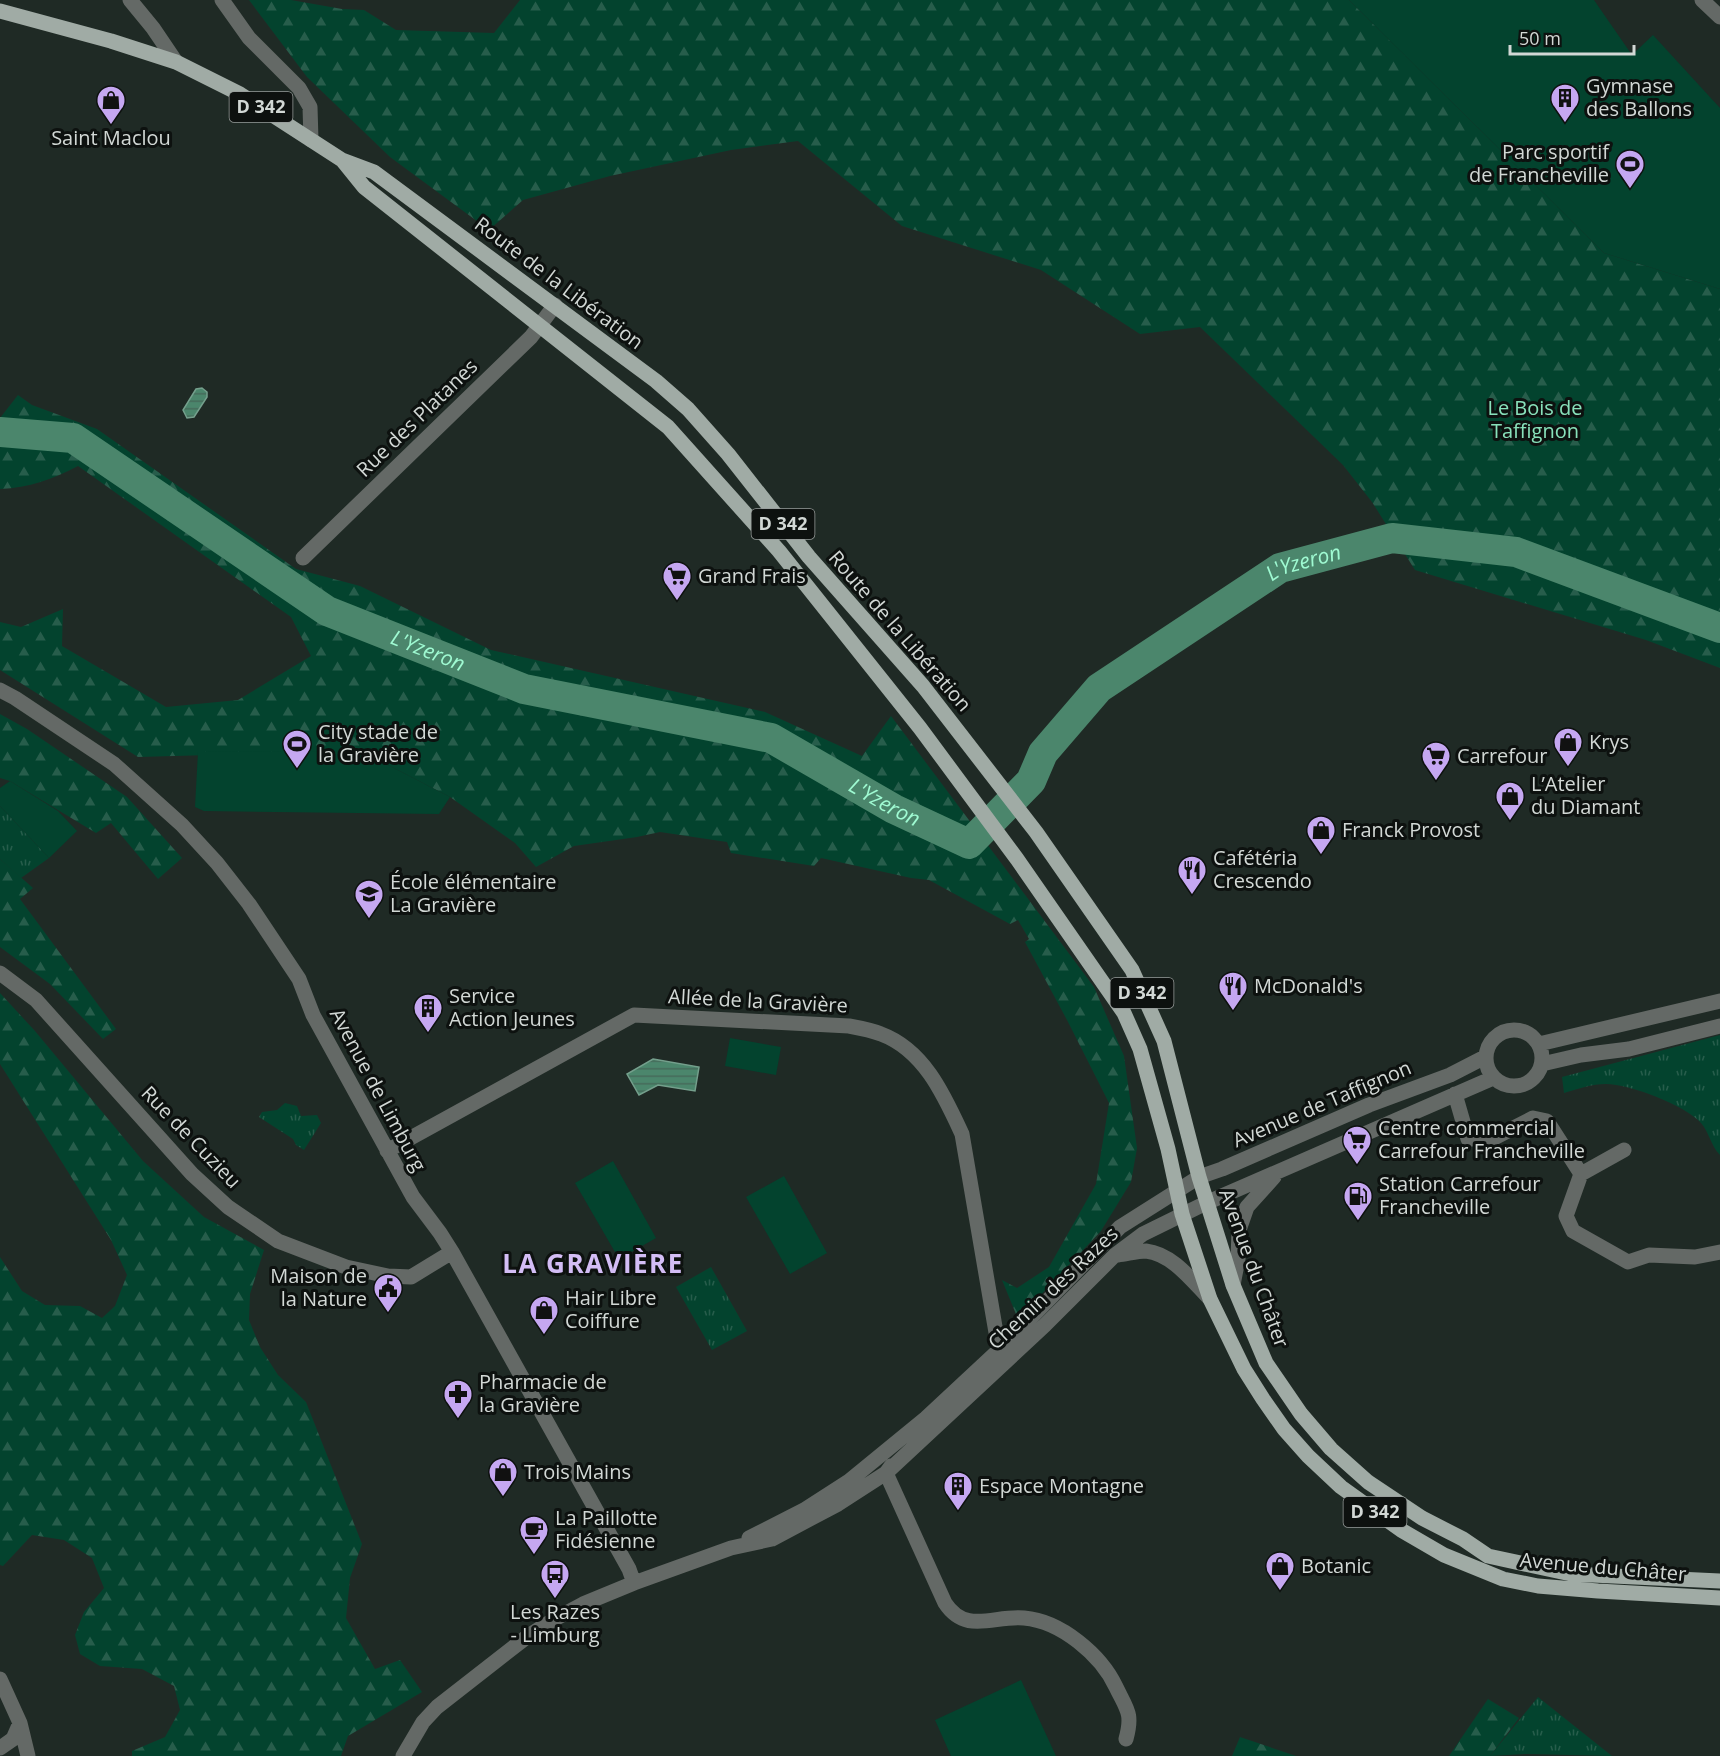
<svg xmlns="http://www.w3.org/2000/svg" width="1720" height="1756" font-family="'Open Sans',sans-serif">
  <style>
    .forest { fill: url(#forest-firs) }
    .park { fill: url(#park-tufts) }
    .pitch { fill: #03432e }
    .water { fill: url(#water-rules); stroke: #749f8c; stroke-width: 1.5 }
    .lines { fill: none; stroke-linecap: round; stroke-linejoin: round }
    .river { stroke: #4b866c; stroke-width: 30 }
    .minor { stroke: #646966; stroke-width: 15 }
    .major { stroke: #a0aba5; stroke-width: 15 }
    .labels { text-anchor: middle; stroke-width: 6; stroke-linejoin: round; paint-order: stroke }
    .shield { fill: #0d110f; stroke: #979c9a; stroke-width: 1.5 }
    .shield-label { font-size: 18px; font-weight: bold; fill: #d2d8d5 }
    .poi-label { font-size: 20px; fill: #d2d8d5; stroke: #0d110f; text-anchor: start }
    .street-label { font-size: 20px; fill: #d2d8d5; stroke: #0d110f }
    .park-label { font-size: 20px; fill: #88e2bb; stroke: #0d110f }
    .water-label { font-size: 21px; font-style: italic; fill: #9ffad2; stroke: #0d110f }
    .district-label { font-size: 26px; font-weight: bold; letter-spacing: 1.5px; fill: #d3bdf5; stroke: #0d110f }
  </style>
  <defs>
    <pattern id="forest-firs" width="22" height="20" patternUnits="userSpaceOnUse" patternTransform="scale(1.5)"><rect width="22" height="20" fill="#03432e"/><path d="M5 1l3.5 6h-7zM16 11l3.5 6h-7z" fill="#275d4b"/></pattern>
    <pattern id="park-tufts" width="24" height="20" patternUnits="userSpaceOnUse" patternTransform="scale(1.5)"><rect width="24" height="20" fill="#03432e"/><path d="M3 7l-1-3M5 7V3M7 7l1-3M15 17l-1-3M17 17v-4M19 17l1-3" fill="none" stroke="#275d4b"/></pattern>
    <pattern id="water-rules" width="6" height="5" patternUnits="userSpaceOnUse" patternTransform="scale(1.5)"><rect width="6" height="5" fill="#4b866c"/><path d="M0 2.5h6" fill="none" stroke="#466a5a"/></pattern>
  </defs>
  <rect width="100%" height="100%" fill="#1f2a25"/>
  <path class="forest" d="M249,0h42l51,9 22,1 32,20 98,3 26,-33h829l255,253 116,36v379l-74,-28 -231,-70 -43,-68 -29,-37 -143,-138 -60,7 -99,-64 -139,-44 -104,-85 -67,9 -121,26 -87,24 -34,30 -99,-73 -83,-80z
    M18,395l14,10 65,24 199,140 64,17 131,64 274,62 97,44 29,-40 203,271 30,69 13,92 -6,34 -30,49 -83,88 -16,-39 15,8 32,-21 47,-83 13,-81 -42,-83 -42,-78 4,-3 -11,-19 -8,4 -81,-44 -18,-2 -90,-20 -7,8 -83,-13 -4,-11 -67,-10 -23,5 -63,9 -38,21 -21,-24 -65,-46 -89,-46 -223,6 -138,-87v-48l21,5 42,-18 -1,37 104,61 72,-7 73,-44 -20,-39 -213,-151c-25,13 -49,22 -78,23v-71z
    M0,714l27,15 100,68 55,61 -24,21 -47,-56 -15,10 -86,-52 -10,-3z
    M0,859l33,29 -13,11 96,130 -13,10 -53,-55 -50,-37z
    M0,993l35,38 108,130 61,56 60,33 -14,44 -1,26 11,27 18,28 28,27 56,142 -12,34 -4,40 29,51 25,-9 22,32 -74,44 -7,20h-209v-5l33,-14 15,-27 -6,-24 -32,-17 -42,-3 -20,-12 -5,-19 9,-23 20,-24 -12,-30 -28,-18 -32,-5 -29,31 -3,-1v-308l22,34 23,14 35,1 22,12 13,-12 12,-31 -16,-35 -111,-176z
    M1488,1699l31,19 -29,38h-41z
    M1240,1737l56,19h-64z"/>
  <path class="park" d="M0,806l49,52 -28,20 -21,-19z
    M1720,1035v120c-9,-9 -11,-23 -19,-32 -16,-18 -72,-39 -95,-39 -14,0 -29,5 -42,9l-2,-16z
    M285,1103l12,3 4,10 16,-1 4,8 -17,27 -8,-5 -3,-6 -34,-22 3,-5 15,-2z
    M711,1267l36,64 -35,19 -36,-63z
    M1538,1697l74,59 -85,-2 -37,2z"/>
  <path class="pitch" d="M1349,0h245l38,55 21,-20 67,73v181l-116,-36z
    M361,751l89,46 -11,17 -235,-3 -9,-4 3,-55z
    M10,781l48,30 19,20 -28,27 -49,-52v-18z
    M730,1038l51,9 -5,28 -51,-9z
    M613,1161l43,77 -37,21 -44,-76z
    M784,1176l43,77 -37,21 -44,-77z
    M1021,1680l35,76h-105l-16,-36z"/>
  <path class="water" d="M202,388l5,4v5l-13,20 -7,1 -4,-8 13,-21z
    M653,1059l46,8 -4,24 -37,-6 -19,10 -12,-21z"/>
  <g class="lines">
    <path class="river" id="s1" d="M0,432l73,6 254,173 197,78 247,49 123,71 75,35 62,-63 12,-28 56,-65 181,-120 112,-30 124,14 204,76"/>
    <path class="minor" d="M130,0l23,28 23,34
      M222,0l27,38 50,50 11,19 1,33
      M1702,0l18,17
      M303,558l228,-221 24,-32
      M0,690l15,8 99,66 68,61 35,38 32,41 50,75 14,36 100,182 27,36 12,19 177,317 5,14
      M0,973l36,27 156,174 36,33 50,34 68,26 42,9 23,1 41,-25
      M1486 1058a28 28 0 1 1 56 0a28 28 0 1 1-56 0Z
      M1539,1044l181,-43
      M1542,1064l39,-9 48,-6 91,-23
      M1455,1094l13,45h24l41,-21 14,3 34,53 -15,42 7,15 55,31 21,-7 46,2 25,-5
      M387,1151l247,-136 215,11c11,2 22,4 32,8 43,16 63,61 81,100l37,216 -18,24
      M1581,1174l43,-24
      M1118,1255c9,-1 19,-4 28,-4 27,3 47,31 64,48
      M1233,1285l5,-26 1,-29 8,-23 27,-30
      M891,1466l-5,7 59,130c21,32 49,12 79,15 37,3 77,37 92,69 11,23 17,26 10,52
      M749,1538l55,-28 45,-29 77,-63 73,-68 121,-123 79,-50 23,-8 147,-64 81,-30 35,-18
      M0,1679l20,44 8,33
      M0,1748l13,-9 7,-16
      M403,1756l20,-34 14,-15 91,-71 25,-16 30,-16 51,-21 97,-35 41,-9 66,-35 48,-31 159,-148 70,-70 28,-21 63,-31 287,-125"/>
    <path class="major" d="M0,11l111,30 65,21 64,32 102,66 32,12 282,209 32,28 40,45 81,103 114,129 113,146 96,138 32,71 35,136 34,108 33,78 35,51 30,35 37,33 54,36 41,21 25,17 83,18 149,7
      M343,161l21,26 304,240 111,124 141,177 97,131 107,154 16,36 28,100 14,65 28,85 34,70 19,30 21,30 24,27 33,31 60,43 43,25 59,24 35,7 60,5 122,7"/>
  </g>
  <defs>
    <g id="building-pin" transform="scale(1.5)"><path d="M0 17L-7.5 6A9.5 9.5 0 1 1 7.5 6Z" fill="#c5a7f1" stroke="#0d110f"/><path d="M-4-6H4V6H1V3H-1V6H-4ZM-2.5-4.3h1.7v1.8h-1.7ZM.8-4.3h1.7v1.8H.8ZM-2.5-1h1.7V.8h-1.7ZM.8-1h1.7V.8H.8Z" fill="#111"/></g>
    <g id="shop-pin" transform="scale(1.5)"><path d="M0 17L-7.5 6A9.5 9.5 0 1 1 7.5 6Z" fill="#c5a7f1" stroke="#0d110f"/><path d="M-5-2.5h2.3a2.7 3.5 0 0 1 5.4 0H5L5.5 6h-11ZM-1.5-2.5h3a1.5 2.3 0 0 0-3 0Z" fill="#111"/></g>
    <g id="stadium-pin" transform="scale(1.5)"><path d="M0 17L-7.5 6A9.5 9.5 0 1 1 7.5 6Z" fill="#c5a7f1" stroke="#0d110f"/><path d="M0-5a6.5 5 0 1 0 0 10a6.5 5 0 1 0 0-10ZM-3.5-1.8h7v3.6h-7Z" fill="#111"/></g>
    <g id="supermarket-pin" transform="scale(1.5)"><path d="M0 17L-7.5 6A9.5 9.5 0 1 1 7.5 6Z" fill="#c5a7f1" stroke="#0d110f"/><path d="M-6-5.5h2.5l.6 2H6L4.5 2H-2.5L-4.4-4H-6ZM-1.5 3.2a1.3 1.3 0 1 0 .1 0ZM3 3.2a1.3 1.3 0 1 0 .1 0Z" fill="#111"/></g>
    <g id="restaurant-pin" transform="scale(1.5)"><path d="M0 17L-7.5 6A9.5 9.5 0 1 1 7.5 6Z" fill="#c5a7f1" stroke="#0d110f"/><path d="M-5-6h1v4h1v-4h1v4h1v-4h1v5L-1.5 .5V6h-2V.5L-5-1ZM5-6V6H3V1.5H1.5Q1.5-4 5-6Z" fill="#111"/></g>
    <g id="school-pin" transform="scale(1.5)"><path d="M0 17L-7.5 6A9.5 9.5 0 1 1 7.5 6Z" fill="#c5a7f1" stroke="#0d110f"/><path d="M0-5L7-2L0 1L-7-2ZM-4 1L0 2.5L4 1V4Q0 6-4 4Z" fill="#111"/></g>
    <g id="fuel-pin" transform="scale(1.5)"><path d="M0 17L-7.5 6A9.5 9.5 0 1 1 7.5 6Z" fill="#c5a7f1" stroke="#0d110f"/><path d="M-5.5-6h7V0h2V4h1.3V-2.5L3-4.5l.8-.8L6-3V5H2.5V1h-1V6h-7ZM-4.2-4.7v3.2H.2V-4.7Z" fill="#111"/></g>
    <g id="civic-pin" transform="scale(1.5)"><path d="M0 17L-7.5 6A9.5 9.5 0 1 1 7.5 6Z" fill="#c5a7f1" stroke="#0d110f"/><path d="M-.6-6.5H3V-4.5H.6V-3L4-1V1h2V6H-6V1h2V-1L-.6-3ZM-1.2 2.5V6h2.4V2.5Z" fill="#111"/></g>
    <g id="pharmacy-pin" transform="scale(1.5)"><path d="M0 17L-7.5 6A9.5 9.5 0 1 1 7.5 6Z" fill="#c5a7f1" stroke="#0d110f"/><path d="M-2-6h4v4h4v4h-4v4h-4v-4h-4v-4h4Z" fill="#111"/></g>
    <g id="cafe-pin" transform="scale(1.5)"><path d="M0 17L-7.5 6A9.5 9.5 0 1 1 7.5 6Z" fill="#c5a7f1" stroke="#0d110f"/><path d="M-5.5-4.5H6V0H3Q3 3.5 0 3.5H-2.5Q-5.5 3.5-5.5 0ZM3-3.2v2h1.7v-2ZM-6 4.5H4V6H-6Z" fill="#111"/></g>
    <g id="bus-pin" transform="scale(1.5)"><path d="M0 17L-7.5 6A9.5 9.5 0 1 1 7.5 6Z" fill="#c5a7f1" stroke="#0d110f"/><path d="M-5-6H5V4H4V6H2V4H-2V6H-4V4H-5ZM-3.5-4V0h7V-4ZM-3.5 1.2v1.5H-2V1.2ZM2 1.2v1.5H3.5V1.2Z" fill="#111"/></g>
  </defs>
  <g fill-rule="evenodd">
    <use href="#building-pin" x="1565" y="98"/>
    <use href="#shop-pin" x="111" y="100"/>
    <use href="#stadium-pin" x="1630" y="164"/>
    <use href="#supermarket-pin" x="677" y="576"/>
    <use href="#shop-pin" x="1568" y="742"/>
    <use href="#stadium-pin" x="297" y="744"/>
    <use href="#supermarket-pin" x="1436" y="756"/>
    <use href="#shop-pin" x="1510" y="796"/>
    <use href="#shop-pin" x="1321" y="830"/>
    <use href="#restaurant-pin" x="1192" y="870"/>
    <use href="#school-pin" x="369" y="894"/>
    <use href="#restaurant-pin" x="1233" y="986"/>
    <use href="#building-pin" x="428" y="1008"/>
    <use href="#supermarket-pin" x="1357" y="1140"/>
    <use href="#fuel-pin" x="1358" y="1196"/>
    <use href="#civic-pin" x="388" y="1288"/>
    <use href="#shop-pin" x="544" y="1310"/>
    <use href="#pharmacy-pin" x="458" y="1394"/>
    <use href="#shop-pin" x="503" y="1472"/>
    <use href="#building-pin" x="958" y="1486"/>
    <use href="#cafe-pin" x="534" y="1530"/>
    <use href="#shop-pin" x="1280" y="1566"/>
    <use href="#bus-pin" x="555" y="1574"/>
  </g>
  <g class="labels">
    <g class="shield">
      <rect x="229.5" y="92" width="63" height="30" rx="4.5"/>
      <rect x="751.5" y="509" width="63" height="30" rx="4.5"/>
      <rect x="1110.5" y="978" width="63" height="30" rx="4.5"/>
      <rect x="1343.5" y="1497" width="63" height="30" rx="4.5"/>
    </g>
    <g class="shield-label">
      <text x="261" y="113">D 342</text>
      <text x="783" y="530">D 342</text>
      <text x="1142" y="999">D 342</text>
      <text x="1375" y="1518">D 342</text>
    </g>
    <g class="poi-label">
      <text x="1586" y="93">Gymnase<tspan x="1586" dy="23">des Ballons</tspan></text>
      <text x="111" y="145" text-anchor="middle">Saint Maclou</text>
      <text x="1609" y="159" text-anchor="end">Parc sportif<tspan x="1609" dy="23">de Francheville</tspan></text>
      <text x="698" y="583">Grand Frais</text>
      <text x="318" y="739">City stade de<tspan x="318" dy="23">la Gravière</tspan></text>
      <text x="1589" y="749">Krys</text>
      <text x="1457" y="763">Carrefour</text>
      <text x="1531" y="791">L’Atelier<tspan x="1531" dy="23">du Diamant</tspan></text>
      <text x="1342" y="837">Franck Provost</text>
      <text x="1213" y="865">Cafétéria<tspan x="1213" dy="23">Crescendo</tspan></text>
      <text x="390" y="889">École élémentaire<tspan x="390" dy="23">La Gravière</tspan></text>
      <text x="1254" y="993">McDonald's</text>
      <text x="449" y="1003">Service<tspan x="449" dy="23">Action Jeunes</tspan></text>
      <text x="1378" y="1135">Centre commercial<tspan x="1378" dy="23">Carrefour Francheville</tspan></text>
      <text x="1379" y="1191">Station Carrefour<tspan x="1379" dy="23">Francheville</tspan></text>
      <text x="367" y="1283" text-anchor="end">Maison de<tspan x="367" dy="23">la Nature</tspan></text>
      <text x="565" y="1305">Hair Libre<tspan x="565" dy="23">Coiffure</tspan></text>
      <text x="479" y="1389">Pharmacie de<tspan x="479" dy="23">la Gravière</tspan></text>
      <text x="524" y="1479">Trois Mains</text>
      <text x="979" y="1493">Espace Montagne</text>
      <text x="555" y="1525">La Paillotte<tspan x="555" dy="23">Fidésienne</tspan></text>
      <text x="1301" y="1573">Botanic</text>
      <text x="555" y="1619" text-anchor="middle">Les Razes<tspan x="555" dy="23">- Limburg</tspan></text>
    </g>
    <g class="street-label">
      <text transform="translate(559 283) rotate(37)" y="7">Route de la Libération</text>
      <text transform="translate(417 418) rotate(-44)" y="7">Rue des Platanes</text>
      <text transform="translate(900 631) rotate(49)" y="7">Route de la Libération</text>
      <text transform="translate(758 1001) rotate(3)" y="7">Allée de la Gravière</text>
      <text transform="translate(378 1090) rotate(62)" y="7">Avenue de Limburg</text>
      <text transform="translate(1322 1104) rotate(-23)" y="7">Avenue de Taffignon</text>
      <text transform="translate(191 1137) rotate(46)" y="7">Rue de Cuzieu</text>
      <text transform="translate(1254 1268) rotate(70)" y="7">Avenue du Châter</text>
      <text transform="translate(1053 1288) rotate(-43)" y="7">Chemin des Razes</text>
      <text transform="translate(1603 1567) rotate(5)" y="7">Avenue du Châter</text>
    </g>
    <g class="park-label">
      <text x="1535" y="415">Le Bois de<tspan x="1535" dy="23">Taffignon</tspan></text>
    </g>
    <g class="water-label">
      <text dy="7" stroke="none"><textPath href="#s1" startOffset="1515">L'Yzeron</textPath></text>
      <text dy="7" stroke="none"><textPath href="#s1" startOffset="489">L'Yzeron</textPath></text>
      <text dy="7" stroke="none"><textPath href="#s1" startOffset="975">L'Yzeron</textPath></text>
    </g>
    <g class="district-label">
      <text x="593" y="1273">LA GRAVIÈRE</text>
    </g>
  </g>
  <path d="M1510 45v9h124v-9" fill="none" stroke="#d2d8d5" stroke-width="3"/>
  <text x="1519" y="45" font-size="18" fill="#d2d8d5" stroke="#0d110f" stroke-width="4.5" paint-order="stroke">50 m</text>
</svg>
